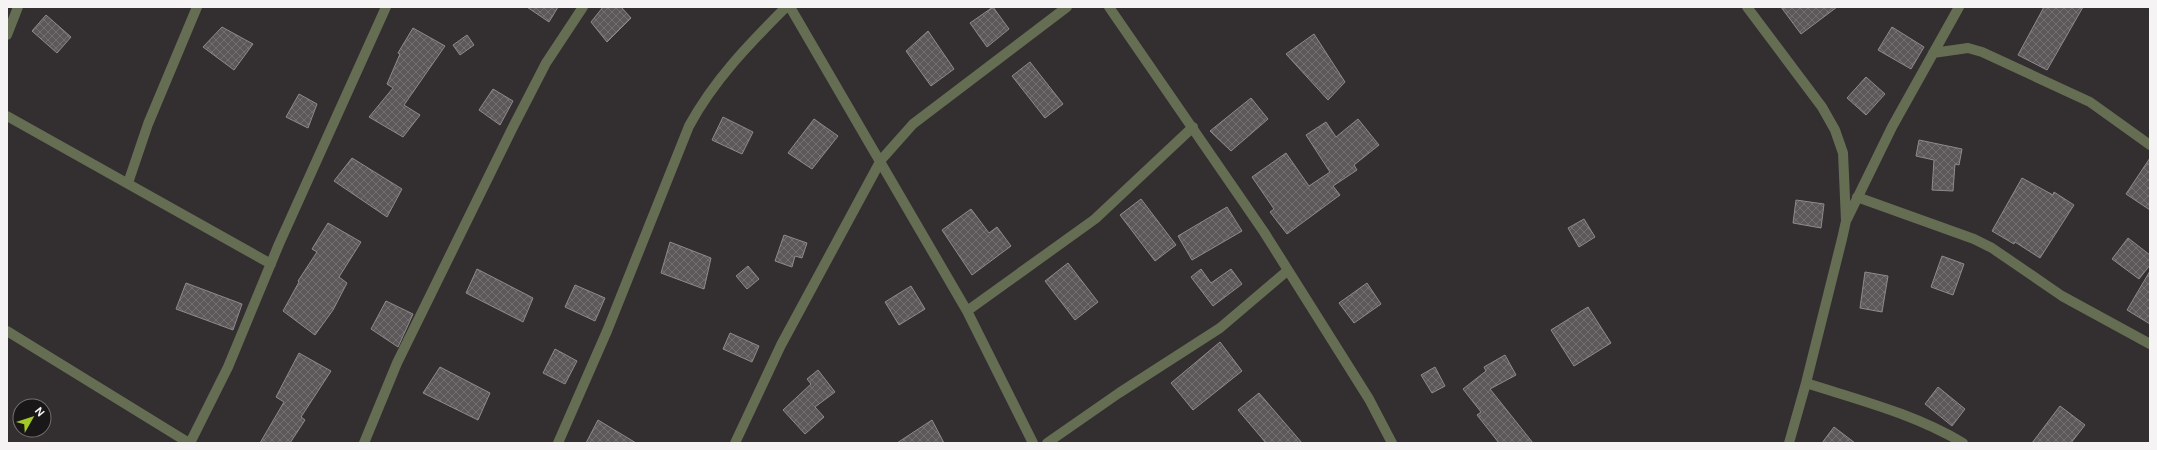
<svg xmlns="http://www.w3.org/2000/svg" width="2157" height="450" font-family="'DM Sans',sans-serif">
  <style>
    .building { fill: url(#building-cross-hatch); stroke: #908a8c }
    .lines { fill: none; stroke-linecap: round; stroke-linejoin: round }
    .minor { stroke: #656e53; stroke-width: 10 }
  </style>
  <defs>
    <pattern id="building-cross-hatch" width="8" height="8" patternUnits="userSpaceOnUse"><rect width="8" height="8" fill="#5c5759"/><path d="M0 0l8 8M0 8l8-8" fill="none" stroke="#747071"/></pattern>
  </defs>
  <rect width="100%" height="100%" fill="#332e30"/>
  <path class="building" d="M527,7h31l-9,15z
    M603,7h18l10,11 -24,24 -16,-20z
    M993,7l16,22 -22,18 -17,-24z
    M1781,7h56l-36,27z
    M2044,7h39l-36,63 -29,-15z
    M46,15l25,22 -14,16 -25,-22z
    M222,27l31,17 -19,26 -31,-23z
    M1892,27l32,20 -13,22 -33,-19z
    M413,28l32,18 -41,59 16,10 -17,22 -34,-20 24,-29 -6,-4 13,-30 -2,-1z
    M928,31l26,38 -23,17 -25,-35z
    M1314,34l31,48 -17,18 -42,-46z
    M467,35l7,10 -14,10 -7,-10z
    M1030,62l33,42 -18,14 -33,-42z
    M1866,77l19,17 -19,21 -19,-17z
    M493,89l20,12 -13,24 -21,-15z
    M299,94l18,10 -9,24 -22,-11z
    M1251,98l17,21 -37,32 -21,-20z
    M723,117l30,15 -11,22 -30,-14z
    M814,119l24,17 -26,33 -24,-16z
    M1358,119l21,26 -25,20 3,5 -24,16 7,9 -53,39 -17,-22 4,-3 -22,-32 34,-24 23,33 21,-14 -24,-37 20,-13 10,15z
    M1919,140l43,9 -3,16 -4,-1 -2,27 -21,-1 2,-30 -18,-4z
    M352,158l50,31 -15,28 -53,-36z
    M2150,158v52l-24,-16z
    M2022,178l31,17 1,-3 20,13 -34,53 -25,-16 -1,2 -22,-13z
    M1141,199l35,46 -21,16 -35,-46z
    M1796,200l28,4 -3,24 -28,-5z
    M1227,207l15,24 -50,29 -14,-24z
    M971,209l18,24 8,-6 14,19 -39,29 -30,-45z
    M1584,219l11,18 -16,10 -11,-19z
    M328,223l33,19 -22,35 8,6 -14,27 -18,25 -32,-24 16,-29 -1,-1 19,-29 -5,-3z
    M784,235l23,8 -5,15 -7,-2 -3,11 -17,-6z
    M2128,238l22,17v10l-11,14 -27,-20z
    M670,242l41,16 -7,31 -43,-16z
    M1942,256l22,8 -11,31 -22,-8z
    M1068,263l30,39 -23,18 -30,-39z
    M748,266l11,13 -12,10 -11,-13z
    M477,269l56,29 -10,24 -57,-29z
    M1201,269l10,14 20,-14 11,15 -29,22 -22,-29z
    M2150,271v53l-23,-14z
    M1865,272l23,4 -6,36 -22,-4z
    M186,283l56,21 -9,26 -57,-21z
    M1367,283l14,21 -27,19 -15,-20z
    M575,285l30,13 -10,23 -30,-14z
    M911,286l14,23 -26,16 -14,-23z
    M386,301l27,13 -15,33 -27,-18z
    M1588,307l23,36 -37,23 -23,-36z
    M730,333l29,13 -7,16 -29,-13z
    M1220,342l22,29 -49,39 -22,-27z
    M555,349l22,12 -12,23 -22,-11z
    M299,353l32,18 -30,46 4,3 -15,23h-30l24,-41 -8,-5z
    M1505,355l11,20 -26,14 43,54h-34l-22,-28 4,-3 -18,-23 23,-18 -2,-4z
    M440,367l50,26 -12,27 -55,-27z
    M1435,367l10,19 -13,7 -11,-18z
    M818,370l17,22 -20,15 9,10 -19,17 -22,-24 28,-26 -4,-5z
    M1938,387l27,22 -13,17 -27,-22z
    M1259,393l43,50h-36l-28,-33z
    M2060,406l25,19 -14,18h-39z
    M598,420l38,23h-50z
    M932,420l12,23h-47z
    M1834,427l21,16h-33z"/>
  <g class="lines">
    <path class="minor" d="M790,7l177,304 66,132
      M1109,7l155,225 105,167 23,44
      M1747,7l75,100 13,23 8,23 3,68 -4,18 -36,144 -17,60
      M7,35l11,-28
      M1933,53l35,-5 14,4 108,50 60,43
      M7,116l264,148
      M128,183l20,-59 49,-117
      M1857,197l117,42 18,9 70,48 88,48
      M1847,219l45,-92 67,-120
      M967,311l128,-92 98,-92
      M7,331l182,112
      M1806,383c53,17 109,31 157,60
      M190,443l38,-76 51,-123 107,-237
      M364,443l33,-80 115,-234 34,-66 37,-56
      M558,443l49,-112 82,-205c25,-46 60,-82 97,-119
      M735,443l46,-98 100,-185 32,-36 154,-117
      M1047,443l72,-50 101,-65 67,-57"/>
  </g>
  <rect width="2157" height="450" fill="none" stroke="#f6f3f4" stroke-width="16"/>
  <g transform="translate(32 418) rotate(51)"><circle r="19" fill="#191718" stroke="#716f70"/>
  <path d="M0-3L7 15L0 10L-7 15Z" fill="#a3c927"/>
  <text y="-6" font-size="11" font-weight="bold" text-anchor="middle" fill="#f6f3f4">N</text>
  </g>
</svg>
